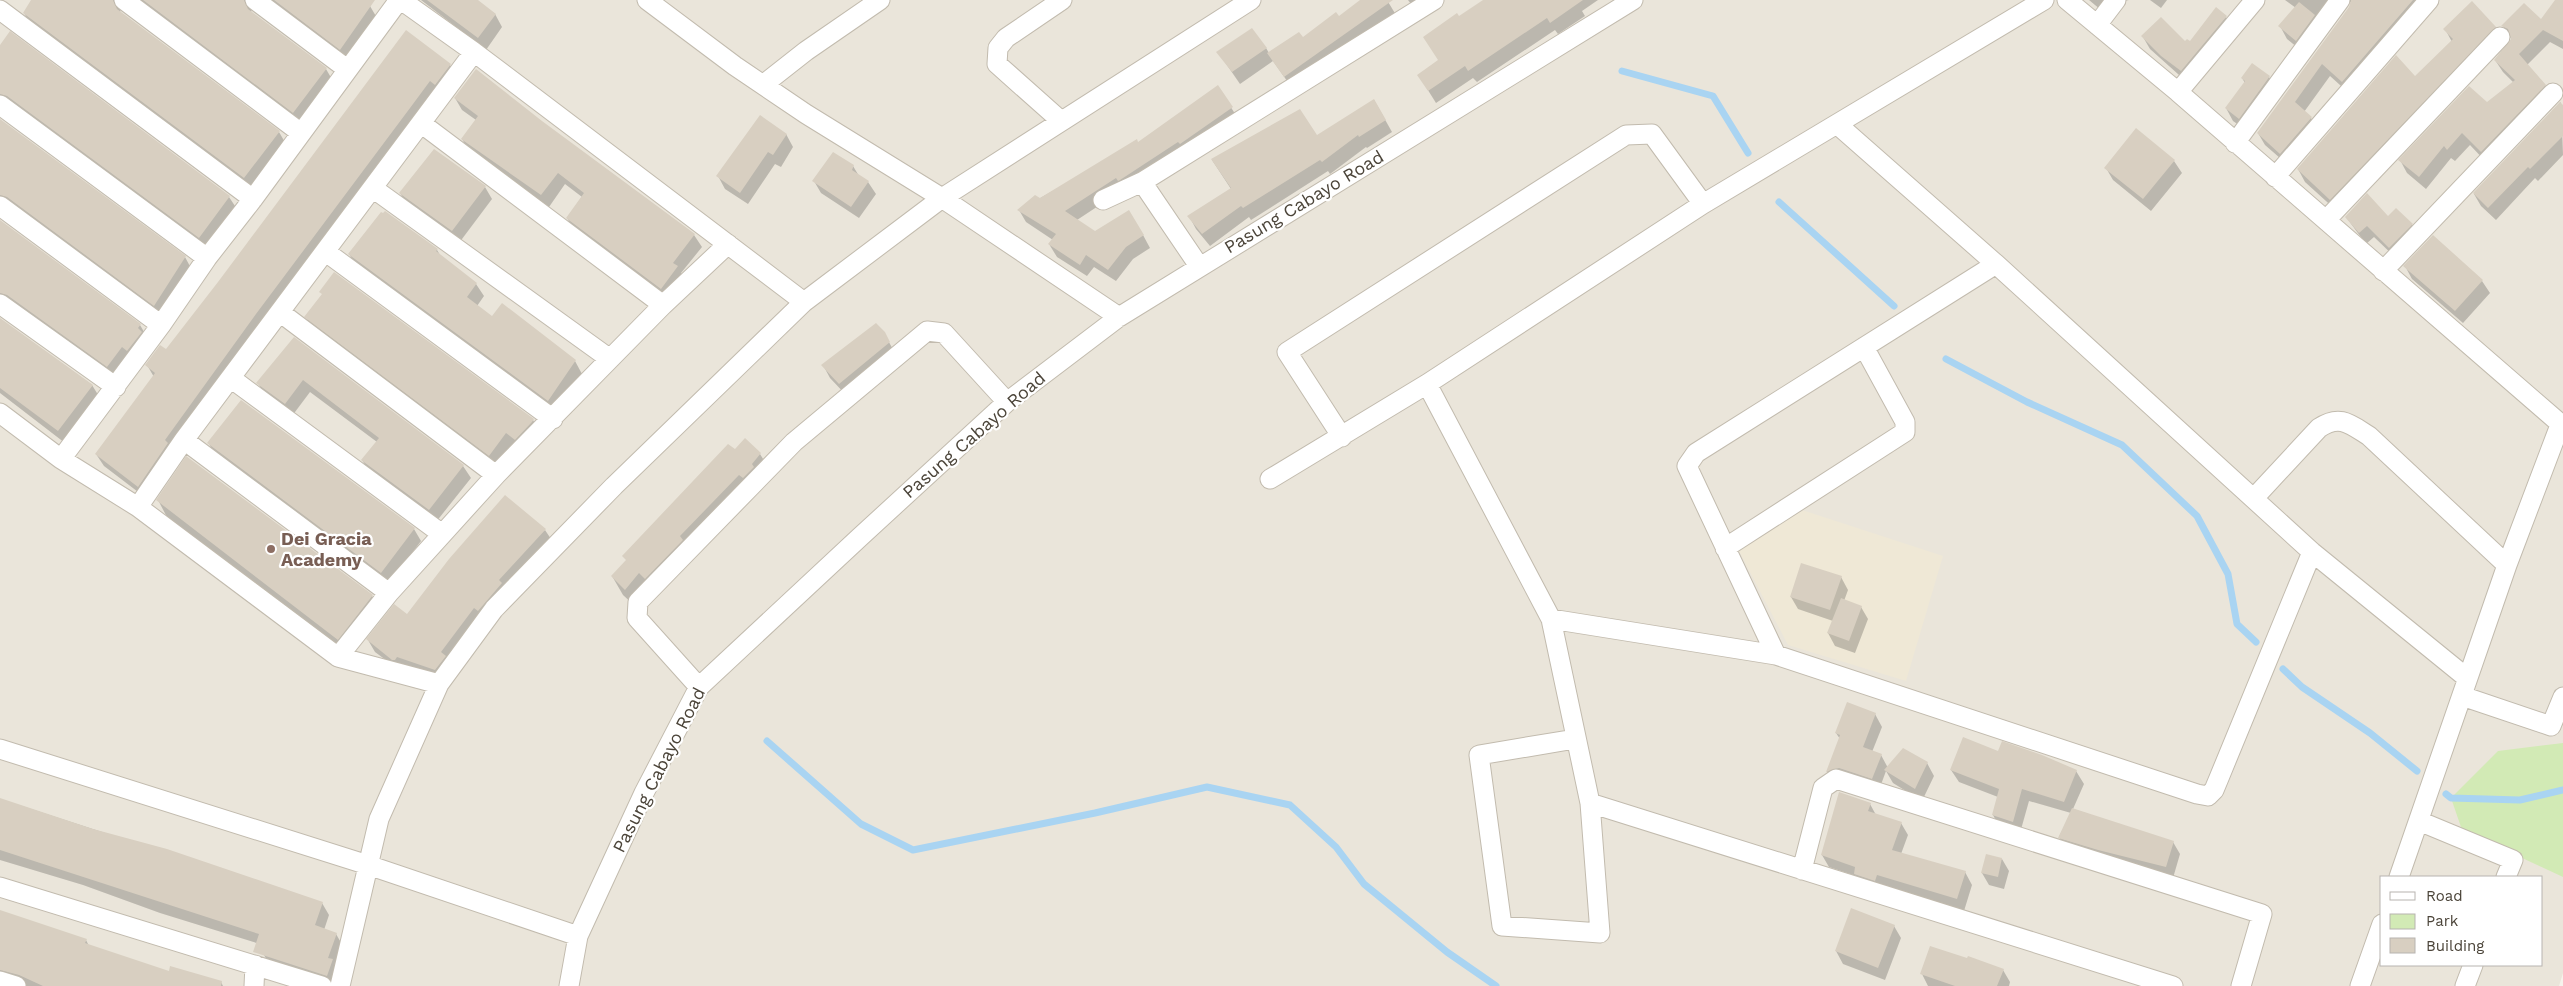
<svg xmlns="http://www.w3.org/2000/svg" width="2563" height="986" font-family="'Work Sans',sans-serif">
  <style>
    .residential { fill: #eae5da; fill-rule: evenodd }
    .education { fill: #efe8d6 }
    .green { fill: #d2eab5 }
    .shadow { fill: #0003 }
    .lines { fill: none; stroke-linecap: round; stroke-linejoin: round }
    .stream { stroke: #a9d4f2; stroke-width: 7 }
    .building { fill: #d8cfc1 }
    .street-casing { stroke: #c2bbae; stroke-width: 21 }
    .street { stroke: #fff; stroke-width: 19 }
    .education-dot { fill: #8d6e63; stroke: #fff; stroke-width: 2 }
    .labels { text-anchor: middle; stroke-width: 4.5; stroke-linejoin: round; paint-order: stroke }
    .street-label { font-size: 18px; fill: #4b4439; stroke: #fff }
    .education-label { font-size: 18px; font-weight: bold; fill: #785e54; stroke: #fff; text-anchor: start }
  </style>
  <rect width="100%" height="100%" fill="#f6f3ec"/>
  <path class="residential" d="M0,0h2563v973l-4,13h-2559zM2382,877h160v88h-160z"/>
  <path class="education" d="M1802,510l141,46 -37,125 -118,-36 -50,-96z"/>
  <path class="green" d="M2563,743v134l-101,-47 -11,-32 47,-47z"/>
  <path class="shadow" d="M34,0h328l8,6 7,12 -29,43 -96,-55 -1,7 75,56 7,12 -32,44 -180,-119 -1,7 159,119 7,12 -34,46 -221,-165 -7,-12z
    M421,0h55l19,14 7,13 -16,23z
    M1362,0h25l9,15 -104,73 -19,-27 -33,23 -22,-32 48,-4 3,5 33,-14 37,-21z
    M1408,0h16l-10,8z
    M1486,0h112l-16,11 3,5 -27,18 -3,-4 -78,52 -4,-4 -37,25 -10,-16 33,-69z
    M2089,0h40l-10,2 -12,13z
    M2150,0h17l-6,8z
    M2285,0h143l-78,94 -20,-18 -26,36 7,6 7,12 -30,35 -23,-20 -7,-12 92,-126 1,-5 -13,3 -35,47 -16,-13 -7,-13 16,-18z
    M2556,0h7v49l-13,-7 -23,23 18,20 7,13 -64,66 -18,-19 -15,16 -4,-3 -25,31 -19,-16 -7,-13 87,-56 27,-21 -11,-11 -8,-12 17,-20 -9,-14 38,-5z
    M2226,17l7,12 -45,54 -38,-34 -7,-12 47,6z
    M2495,27l7,13 -165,171 -32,-29 -7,-13 116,-91 38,-36 -7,-13z
    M406,32l44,33 7,12 -311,421 -42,-32 -8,-12 58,-77 -7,-12 19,-14 53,-68z
    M10,33l219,164 8,12 -30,41 -207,-140v-62z
    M2269,77l7,12 -30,41 -13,-9 -7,-13 19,-25 -3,-5z
    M1218,87l21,33 -115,69 -47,31 18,13 48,2 7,13 -17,11 -17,22 -22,-14 -7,9 -30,-19 -8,-13 4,-4 -27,-18 -7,-12 119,-67z
    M455,98l86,24 153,113 8,12 -21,26 4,6 -17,22 -94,-71 -7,-12 15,-21 -17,-13 -16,23 -80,-56 -7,-12 14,-19 -14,-10z
    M1374,100l18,32 -25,16 -1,-1 -36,27 -2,-3 -77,49 -2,-3 -39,29 -14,-17 -7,-13 42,-27 -19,-29 105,-23z
    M2561,102l2,53 -25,26 -3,-3 -39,42 -15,-14 -7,-12z
    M0,121l185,136 7,13 -31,47 -161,-107z
    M786,134l7,13 -12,20 -6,-3 -27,40 -23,-15 -7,-13z
    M2174,161l8,12 -31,38 -38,-31 -7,-12z
    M853,166l6,10 9,6 8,12 -17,24 -38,-25 -7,-12z
    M485,187l7,12 -33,44 -52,-38 -7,-12z
    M2346,217l42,1 24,7 7,12 -22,22 -23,-22 -8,7z
    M0,222l140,103 7,12 -32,41 -115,-69z
    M2433,236l49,45 8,12 -27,30 -51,-44 -7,-13z
    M437,250l3,5 36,29 8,12 -7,10 16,12 82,43 7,13 -27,39 -198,-146 -8,-13z
    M321,292l212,128 7,12 -44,35 -183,-138 -7,-12 17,-22z
    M0,319l92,66 8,13 -35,45 -65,-50z
    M884,333l12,22 -49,41 -17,-18 -7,-13z
    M294,338l169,128 8,12 -35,44 -66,-49 -8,-13 15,-18 -67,-50 -18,24 -27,-21 -7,-12z
    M209,444l205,85 7,12 -33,44 -172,-129z
    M735,451l25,3 11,18 -135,135 -13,-12 -11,-19 15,-15 -3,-5z
    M158,500l214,96 11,19 -34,42 -181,-138z
    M545,530l8,12 -111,140 -40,-10 -27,-20 -7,-12z
    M1841,577l7,13 -4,11 17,6 7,12 -13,34 -20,-7 -7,-13 5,-12 -35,-12 -7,-12z
    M1875,714l7,13 -10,25 9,3 7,13 39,-5 7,13 -12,25 -29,-18 -7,-12 -7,19 -45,-6 -7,-12 13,-33 -4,-6z
    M1999,753l77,18 8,13 -11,25 100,33 7,12 -7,24 -106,-28 -8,-13 12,-24 -42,-12 -9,32 -20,-5 -7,-13 5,-18 -39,-15 -8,-12z
    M0,799l322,104 7,12 -5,15 12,4 7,12 -9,40 -63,-19 -7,-12 -1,-10 -103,-32 -77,-28 -83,-25z
    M1870,804l6,11 25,8 7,12 -7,19 64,18 7,13 -8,26 -102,-25 -6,-10 -27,-9 -7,-12z
    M2002,859l7,12 -5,18 -15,-4 -7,-12z
    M0,911l86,29 3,6 81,27 51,9 2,4h-204l-19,-7z
    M1894,926l7,12 -16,42 -42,-16 -7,-13z
    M2003,970l7,12 -1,4h-81l-6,-12z"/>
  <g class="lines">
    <path class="stream" d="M1622,71l91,25 35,57
      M1779,202l115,104
      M1946,359l81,43 95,43 75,71 31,58 9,50 19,18
      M2283,669l19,18 68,46 47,38
      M767,741l94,83 52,26 182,-37 112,-26 83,18 46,42 28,37 83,68 49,34
      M2446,794l5,4 69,2 43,-10"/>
  </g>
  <path class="building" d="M31,0h82l4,9 163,122 -36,47 -221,-165z
    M143,0h101l4,9 79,59 -34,45z
    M274,0h101l-35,50z
    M427,0h51l18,14 -18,24z
    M1360,0h33l-109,77 -17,-24 32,-21 4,5 33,-25 3,4z
    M1483,0h100l-33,23 -3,-5 -79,53 -3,-5 -37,25 -11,-16 21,-15 -15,-23 34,-24 2,3z
    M2351,0h62l-71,82 -20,-18 -27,38 17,15 -32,37 -23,-21 92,-126z
    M2555,0h8v41l-20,-11 -24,24 27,31 -65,67 -19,-19 -15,17 -3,-4 -25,31 -21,-17 71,-74 18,16 28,-22 -21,-20 17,-21 -3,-10 -7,-3 23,-23 17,16z
    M2472,1l24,26 -166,173 -33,-31 99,-114 19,21 38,-37 -10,-10z
    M2299,2l16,13 -19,26 -18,-15z
    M2216,7l11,9 -46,55 -20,-15 -20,-20 20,-19 24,24 2,-2 3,2z
    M1252,28l15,20 -35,24 -16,-20z
    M406,30l45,34 -16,21 -5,-4 -17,23 -157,210 -91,126 3,3 -30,44 -43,-33 60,-81 -10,-8 15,-20 6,4 52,-67z
    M10,31l220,165 -31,42 -192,-142 -7,-2v-49z
    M2252,63l18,13 -31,43 -14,-11 20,-27 -4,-3z
    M476,69l66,52 153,113 -22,29 5,3 -17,23 -95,-71 18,-25 -26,-20 -17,22 -80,-56 17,-23 -24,-18z
    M1218,85l15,22 -53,37 -2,-2 -58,38 -2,1 -2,-3 -51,33 30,20 34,-21 15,25 -18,12 -18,23 -22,-15 -6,10 -32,-21 8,-10 -39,-24 18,-15 5,3 97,-59 1,3z
    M1374,99l12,21 -27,17 -1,-2 -36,27 -2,-2 -77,48 -2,-2 -39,28 -15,-18 44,-28 -20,-29 89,-50 17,26z
    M2560,102l3,3v31l-33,33 -2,-2 -40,41 -15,-15z
    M760,115l27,19 -14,21 -5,-3 -28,41 -24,-17z
    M0,119l186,137 -32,50 -147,-109 -7,-2z
    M2136,128l39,32 -32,39 -39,-31z
    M434,149l52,37 -34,45 -53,-38z
    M833,152l21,13 -2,5 17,11 -18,26 -39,-26z
    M2367,193l21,23 8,-8 17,16 -24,24 -22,-22 -8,7 -14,-16z
    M385,211l53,38 -2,2 41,32 -10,14 25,19 10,-13 74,57 -28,41 -200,-147 33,-42 2,1z
    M0,220l141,104 -3,4 4,4 -15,19 -5,-4 -15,20 -100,-72 -7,-2z
    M2433,235l50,45 -28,31 -52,-45z
    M334,272l200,147 -2,3 -17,18 -9,-7 -17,23 -185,-139 18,-23 -3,-2z
    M0,318l93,67 -35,46 -58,-43z
    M876,323l9,9 5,10 -51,42 -18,-19z
    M294,337l170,128 -35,45 -68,-50 18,-22 -76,-58 -18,24 -29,-21z
    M241,400l174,128 -34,45 -174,-130z
    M745,438l16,15 -9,11 2,3 -11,11 -4,-3 -59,61 3,4 -38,39 -6,-6 -14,17 -14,-14 15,-16 -4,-4 106,-112 7,5z
    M186,456l187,139 -35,45 -182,-140z
    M505,495l41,34 -47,51 3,3 -24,28 -4,-3 -33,44 5,4 -11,14 -38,-13 -2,3h-3l-26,-21 28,-35 13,10 42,-55z
    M1801,563l41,13 -12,34 -40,-13z
    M1841,598l21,8 -13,35 -22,-8z
    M1847,702l29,11 -13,34 19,7 -10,25 -33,-11 -13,4 14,-37 -5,-2z
    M1963,737l35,14 4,-10 40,14 35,15 -13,32 -42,-13 -9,33 -21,-7 7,-26 -49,-19z
    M1903,748l25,14 -13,27 -31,-19z
    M1839,792l32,11 -3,8 34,11 -10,28 74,21 -9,28 -80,-24 -2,6 -21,-7 1,-7 -34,-12z
    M0,798l93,31 74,20 156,53 -8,23 22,8 -9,25 5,1 -6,17 -74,-24 6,-18 -259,-84z
    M2072,808l102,33 -8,26 -68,-17 -40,-12z
    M1986,854l16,4 -4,19 -17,-4z
    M1851,908l44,17 -17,43 -43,-17z
    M0,910l87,29 -2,4 84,28 1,-5 52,15 -1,5h-178l-24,-11 -19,-5z
    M1930,946l37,12 1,-2 36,13 -7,17h-42l-35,-12z"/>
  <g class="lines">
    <g class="street-casing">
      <path id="street" d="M124,0l177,133
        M255,0l92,69
        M401,0l73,52 330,250
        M647,0l88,66 71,48 136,84 177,119
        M2067,0l111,92 385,334
        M0,10l253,189
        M2097,25l19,-25
        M764,84l42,-33 74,-51
        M2178,92l77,-92
        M0,105l207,153
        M1060,120l-63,-56 1,-16 8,-10 56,-38
        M422,124l241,181
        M1838,125l158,139 316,288 155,126
        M2235,143l105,-143
        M2275,177l154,-177
        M1142,182l57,84
        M374,189l236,170
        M1103,200l39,-18 292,-182
        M0,206l161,119
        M2326,220l174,-183
        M326,252l227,167
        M2383,271l170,-178
        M0,304l116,83
        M281,313l215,162
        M232,379l210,155
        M1427,384l124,235 39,184 10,130 -98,-7 -23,-171 96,-16
        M0,413l61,46 77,48 200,150 101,27
        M1342,437l-55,-85 339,-217 26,-1 51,70
        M184,440l205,153
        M61,459l100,-134 46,-67 46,-59 146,-199
        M1270,479l157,-95 276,-180 341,-204
        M2254,498l65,-70c21,-14 31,-4 50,8l138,129
        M138,507l46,-67 290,-388
        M1725,548l180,-116v-10l-41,-75
        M1551,619l225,36 421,139 11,2 6,-6 5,-12 93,-226
        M1776,655l-89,-189 9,-13 300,-189
        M338,657l51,-64 107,-118 167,-170 65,-61
        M699,687l-62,-69 1,-16 156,-160 133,-111 17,2 63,69
        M2462,696l89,30 12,-29
        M0,749l368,116 210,71
        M1590,803l583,183
        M2419,821l94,39 -7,17
        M1802,870l21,-82 13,-9 426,135 -21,72
        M2399,877l108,-312 53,-140
        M0,887l322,99
        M0,981l16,5
        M254,986l1,-21
        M340,986l39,-167 60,-135 55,-75 120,-123 190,-184 138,-104 309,-198
        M569,986l9,-50 66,-143 55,-106 161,-150 147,-135 112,-85 514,-317
        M2360,986l22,-62
        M2465,986l8,-21"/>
    </g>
    <use href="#street" class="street"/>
  </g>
  <circle class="education-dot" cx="271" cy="549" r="5"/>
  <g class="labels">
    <g class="street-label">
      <text transform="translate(1304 202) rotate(-31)" y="6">Pasung Cabayo Road</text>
      <text transform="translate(974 435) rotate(-41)" y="6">Pasung Cabayo Road</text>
      <text transform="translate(659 770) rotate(-63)" y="6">Pasung Cabayo Road</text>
    </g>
    <g class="education-label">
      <text x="281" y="545">Dei Gracia<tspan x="281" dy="21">Academy</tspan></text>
    </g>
  </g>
  <rect x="2380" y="876" width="162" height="90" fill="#ffffff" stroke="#b7b4b0"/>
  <rect x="2390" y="892" width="25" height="8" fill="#ffffff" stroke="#b7b4b0"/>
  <text x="2426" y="901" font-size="15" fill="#4b4439">Road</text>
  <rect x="2390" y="914" width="25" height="15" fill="#d2eab5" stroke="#b7b4b0"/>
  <text x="2426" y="926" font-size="15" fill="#4b4439">Park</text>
  <rect x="2390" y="938" width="25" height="15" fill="#d8cfc1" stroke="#b7b4b0"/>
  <text x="2426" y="951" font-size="15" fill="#4b4439">Building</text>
</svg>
